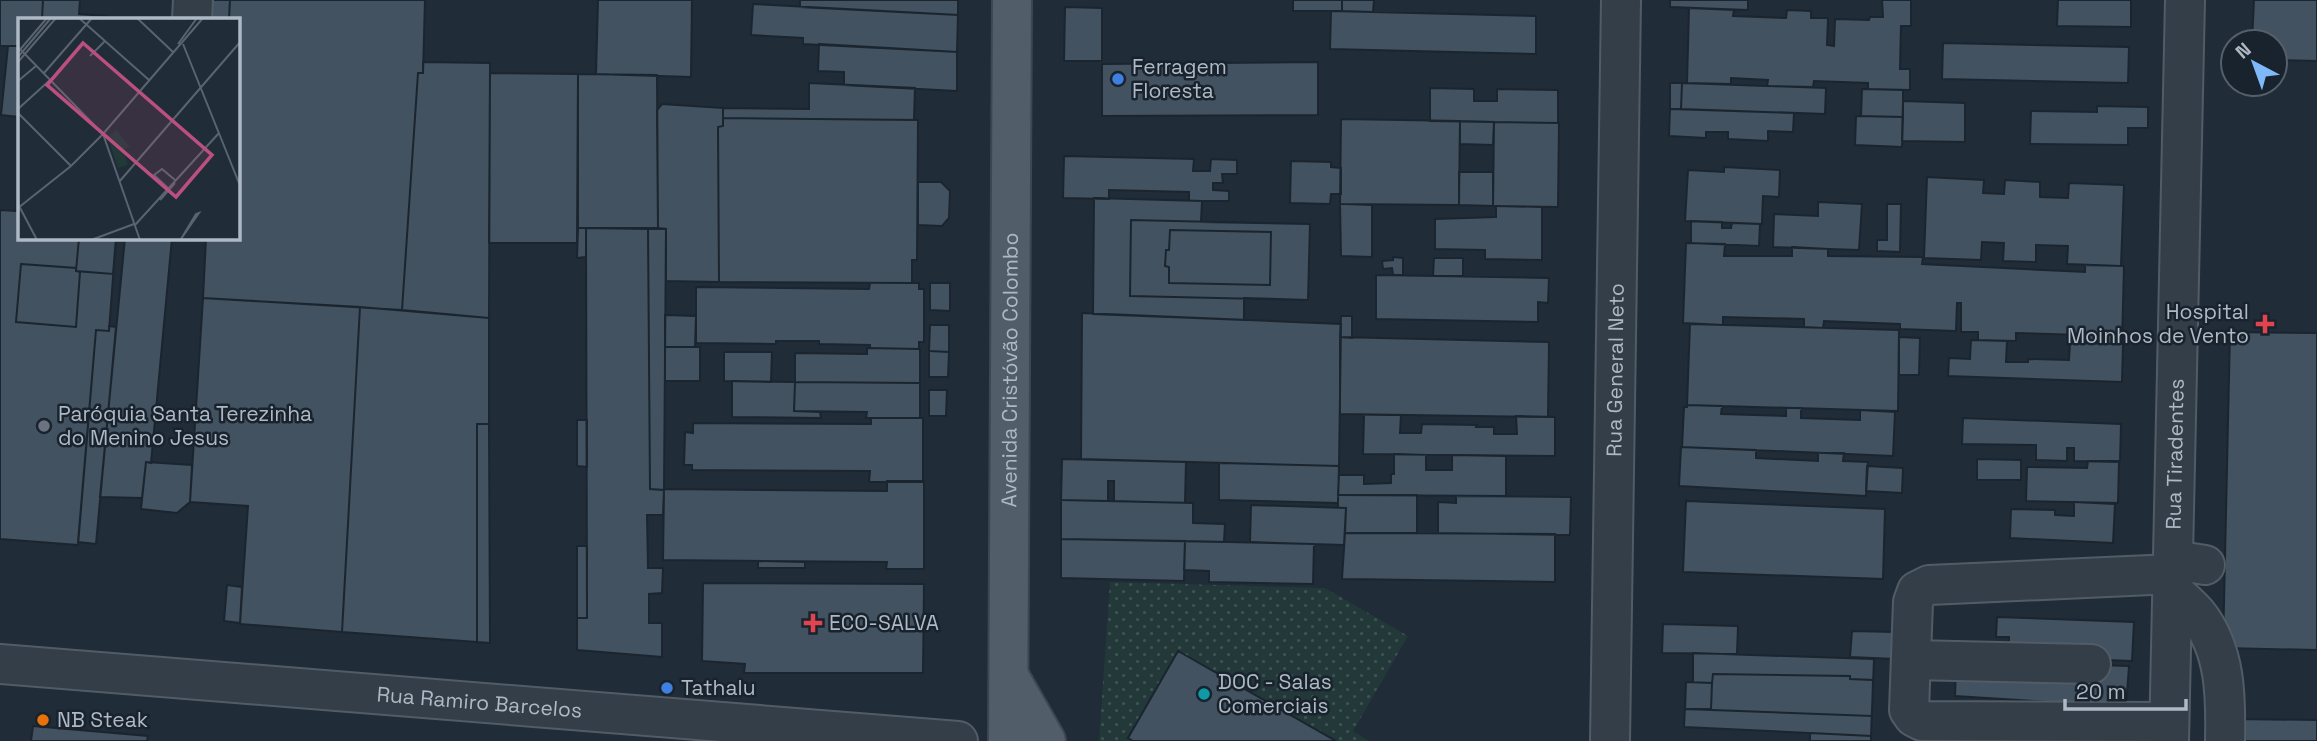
<svg xmlns="http://www.w3.org/2000/svg" width="2317" height="741" font-family="'Space Grotesk',sans-serif">
  <style>
    .park { fill: url(#park-dots) }
    .building { fill: #435260; stroke: #1b252f; stroke-width: 2 }
    .lines { fill: none; stroke-linecap: round; stroke-linejoin: round }
    .minor-casing { stroke: #515c66; stroke-width: 42 }
    .major-casing { stroke: #3d4752; stroke-width: 42 }
    .minor { stroke: #343e48; stroke-width: 38 }
    .major { stroke: #515d68; stroke-width: 38 }
    .shop-dot { fill: #3f7fe0; stroke: #19232d; stroke-width: 2.5 }
    .health-dot { fill: #e0444e; stroke: #19232d; stroke-width: 2.5 }
    .worship-dot { fill: #6b7280; stroke: #19232d; stroke-width: 2.5 }
    .culture-dot { fill: #0f9aa8; stroke: #19232d; stroke-width: 2.5 }
    .food-dot { fill: #e8710a; stroke: #19232d; stroke-width: 2.5 }
    .labels { text-anchor: middle; stroke-width: 5; stroke-linejoin: round; paint-order: stroke }
    .poi-label { font-size: 21px; fill: #aeb9c5; stroke: #19232d; text-anchor: start }
    .street-label { font-size: 21px; fill: #aeb9c5; stroke: #19232d }
    .inset-road { fill: none; stroke: #596470; stroke-width: 2 }
    .view { fill: #bb5080; fill-opacity: 0.15; stroke: #bb5080; stroke-width: 3.5 }
    .inset-edge { fill: none; stroke: #aeb9c5; stroke-width: 3.5 }
  </style>
  <defs>
    <pattern id="park-dots" width="8" height="8" patternUnits="userSpaceOnUse" patternTransform="scale(1.75)"><rect width="8" height="8" fill="#223839"/><path d="M2 2h.1M6 6h.1" fill="none" stroke="#405354" stroke-width="1.8" stroke-linecap="round"/></pattern>
  </defs>
  <rect width="100%" height="100%" fill="#202c38"/>
  <path class="park" d="M1110,582l215,6 83,48 -55,95 16,10h-270z"/>
  <path class="building" d="M0,0h43l-1,19h-23v27h-19z
    M43,0h37l-1,14 28,2v3h-65z
    M204,0h26l-1,19h-26z
    M230,0h195l-2,73h-5l-16,237 -199,-12 3,-60h32v-219h-9z
    M598,0h94l-1,77 -95,-3z
    M800,0h158v15l-158,-8z
    M1293,0h49v11h-49z
    M1342,0h32l-1,12 -31,-1z
    M1670,0h78v10l-78,-3z
    M1882,0h29v26h-10l-1,43h10v21l-42,-1v-6l-54,-2 -1,6 -46,-1 1,-6 -37,-2v6l-44,-1 2,-75 45,2 -1,6 53,2 1,-8 24,1v7h17l-1,27 7,1 1,-27 34,1 1,-3h13z
    M2058,0h73v27l-74,-1z
    M2254,0h63v61l-42,-1v-18h-23z
    M753,4l205,11 -1,37 -154,-8v-6l-52,-3z
    M1065,7l37,1v53h-38z
    M1331,11l205,5v38l-206,-5z
    M1943,43l186,4 -1,36 -186,-4z
    M819,44l138,8v39l-113,-6v-13l-26,-1z
    M8,46h11v71l-18,-2z
    M423,62l67,1 -1,255 -87,-8 16,-237h5z
    M1318,62v53l-216,1v-52z
    M490,73l88,1 -1,169h-88z
    M578,74l79,1 1,153h-80z
    M809,83l106,5 -1,32 -191,-2v-10l86,1z
    M1670,83h12l-1,26h-11z
    M1682,83l144,5 -1,26 -144,-5z
    M1430,88l44,1v12h23v-12l61,1v33l-128,-2z
    M1862,89l41,1v27l-42,-1z
    M1903,101l62,2v39l-63,-1z
    M662,104l61,4v18l-5,1 1,155 -53,-1v-52l-8,-1 -1,-118z
    M2097,106l51,1v21h-20v17l-98,-1 1,-33 66,1z
    M1670,109l124,4 -1,19 -25,-1v10l-40,-2v-7h-22v6l-37,-2z
    M1856,116l47,1 -1,30 -47,-2z
    M723,118l195,2 -1,140h-5v23l-193,-1 -1,-155 5,-1z
    M1341,119l119,2 -1,84 -119,-1z
    M1460,121l34,1 -1,23 -33,-1z
    M1494,122l65,1 -1,84 -65,-1z
    M1064,156l130,3 -1,12h17l1,-12 26,1v14h-15l1,9h-10v7l16,1v10h-40v-9l-80,-2v9l-46,-1z
    M1291,161l40,1v5l10,1v26h-10l-1,10 -40,-1z
    M1724,167l56,3 -1,27 -16,-1 -1,28 -77,-3 3,-51 36,2z
    M1459,172h34v34l-34,-1z
    M19,175v63h97l-7,93 -13,-1 -18,215 -78,-6v-329l16,1z
    M1927,177l57,3 -1,13 21,1 1,-14 35,2v15l28,1 1,-15 55,2 -3,81 -54,-2 1,-18 -32,-1v17l-33,-1 1,-18 -22,-1 -1,18 -57,-2z
    M918,182h23l9,9 -1,27 -7,8 -24,-1z
    M1094,198l108,3 -1,21 109,2 -2,76 -64,-2v22l-151,-6z
    M1818,202l44,2 -3,46 -86,-3 1,-33 44,2z
    M1340,204l32,1v52l-31,-1z
    M1887,204h14l-1,48 -23,-1v-11h10z
    M1496,206l46,1v53l-57,-1v-9l-50,-1v-30l61,-2z
    M1131,220l179,4 -2,76 -178,-4z
    M1691,221l31,1v6h9l1,-5 28,1 -1,22 -68,-3z
    M578,228h8v29l-9,1z
    M586,228l62,1 2,260 14,1 -1,25h-16l1,53h15l-1,25 -13,1v29h13v34l-85,-7v-32h10z
    M648,229h18l-2,261 -14,-1z
    M1170,230l101,2 -1,53 -101,-2v-16l-4,-1 1,-16h3z
    M79,238h37l-3,36 -37,-3z
    M125,238h47l-21,225 -5,-1 -4,36 -42,-1z
    M1686,243l39,1 -1,12h68v-9l36,2v7l95,1 -1,7 163,8v-7l39,1 -2,78 -41,-1v-8l-65,-2v8l-38,-1v-8h-17v-29h-4l-1,28 -56,-2v-5l-76,-3 -1,7 -19,-1v-8l-81,-2v8l-40,-2z
    M1393,257l10,1v17h-10l-1,-7 -9,1 -1,-8 11,-1z
    M1434,258h29v18h-30z
    M21,264l55,4v3l4,1 -4,55 -60,-5z
    M1376,275l173,3 -1,25 -10,-1v20l-162,-3z
    M870,283h49v6h5v53h-5v7l-49,-1v-3l-51,-1v-3h-43v3l-80,-1v-56l173,2z
    M930,283h20v28l-20,-1z
    M203,298l157,9 -18,325 -102,-8 8,-118 -58,-4z
    M360,307l129,11v106h-12v218l-135,-10z
    M1082,313l259,11 -2,142 -258,-7z
    M665,315l31,1 -1,31h-30z
    M1341,316h11v22l-12,-1z
    M1690,324l209,6 -1,81 -211,-6z
    M930,325h19v27l-20,-1z
    M109,326l7,1 -20,217 -18,-2 18,-212 13,1z
    M2230,332l87,1v317l-94,-2z
    M1340,337l209,5 -1,75 -208,-3z
    M1899,337l21,1 -1,37h-20z
    M1971,340l36,1 -1,21h22v-3l41,1 1,-17 53,1 -1,38 -174,-6 1,-18 21,1z
    M665,347h35v34h-35z
    M867,348l53,1v34l-125,-1v-29l72,1z
    M929,351l20,1 -1,25h-19z
    M724,352h48l-1,30 -47,-1z
    M732,381l63,1 -1,29 26,1 1,6 -89,-1z
    M795,382l125,1v35h-54l1,-6 -73,-1z
    M929,390h18l-1,26h-17z
    M1687,405l35,1 -1,8 65,2v-8h15v10l59,2v-10l35,2 -2,44 -211,-9 2,-40h3z
    M1364,415h37l-1,18h21l1,-9 55,1 -1,2h18v7h23l-1,-18 39,1v39l-192,-2z
    M871,418h52v64h-54l1,-11 -178,-1v-5h-8l1,-33 8,1v-10l178,1z
    M1963,418l158,6 -1,38 -46,-1v-13h-7v13l-31,-1v-15l-74,-1z
    M577,420h10v47l-10,-1z
    M477,424h12l1,219 -13,-1z
    M1681,447l75,3v8l62,3v-8h26l-1,8 25,1 -2,34 -187,-10z
    M1394,454l32,1v15h26v-15l54,1v40l-168,-1 1,-20h25v9l27,-1v-9h3z
    M1062,459l124,3 -1,41 -71,-2v-20h-6v20l-47,-1z
    M1977,459l44,1v20h-44z
    M2088,461h31l-1,42 -92,-2 1,-34 60,1z
    M146,462l46,3 -2,37 -13,11 -36,-4z
    M1219,463l120,3 -1,37 -119,-3z
    M1867,466l36,2 -1,25 -36,-2z
    M887,481h37v88h-38l1,-7 -224,-2 1,-71 223,2z
    M1338,495h79v38h-72l1,-25h-8z
    M1456,496l115,1 -1,38 -132,-2v-31l18,1z
    M1061,500l132,3v20l32,1 -1,18 -163,-3z
    M1686,501l199,8 -2,70 -200,-7z
    M2074,502l41,2 -2,39 -103,-5 1,-29 44,1v5l19,1z
    M1251,505l95,3 -2,37 -94,-3z
    M1345,533l210,1v48l-213,-3z
    M1061,539l124,2 -1,40 -123,-3z
    M1185,541l129,3 -1,40 -104,-2v-11l-25,-1z
    M577,546h10v72h-10z
    M758,561l47,1v6h-47z
    M703,583l221,1 -1,89h-179l1,-9 -43,-3z
    M227,585l15,2 -2,36 -16,-2z
    M1997,617l137,5 -2,39 -124,-5 1,-19h-13z
    M1663,624l75,2 -1,28 -75,-1z
    M1852,631l43,1v27l-45,-2z
    M1178,651l158,90h-203l-5,-3z
    M1693,653l181,6 -3,77 -187,-9 2,-45h7z
    M2098,665l31,1 -3,41 -171,-11 1,-30z
    M1713,674l137,2v3l23,1 -1,36 -187,-7 1,-27 26,1z
    M1686,682l26,1 -1,26h-26z
    M2236,719l81,1v21h-81z
    M33,726l115,10 -1,5h-116z
    M1810,733l61,3v5h-61z"/>
  <g class="lines">
    <g class="minor-casing">
      <g id="minor">
        <path d="M192,19l1,-19"/>
        <path d="M2173,560l32,5"/>
        <path d="M2172,590c8,8 17,15 24,23 30,36 30,84 29,128"/>
        <path d="M1912,660l179,4"/>
        <path id="s1" d="M0,664l958,77"/>
        <path d="M2169,722l-247,-1 -8,-4 -5,-7 4,-108 4,-11 12,-6 244,-11"/>
        <path id="s2" d="M1610,741l11,-741"/>
        <path id="s3" d="M2169,741l16,-741"/>
      </g>
    </g>
    <g class="major-casing">
      <g id="major">
        <path d="M1009,676l37,65"/>
        <path id="s4" d="M1008,741l4,-741"/>
      </g>
    </g>
    <use href="#minor" class="minor"/>
    <use href="#major" class="major"/>
  </g>
  <g class="shop-dot">
    <circle cx="1118" cy="79" r="7"/>
    <circle cx="667" cy="688" r="7"/>
  </g>
  <g class="health-dot">
    <path d="M2261.5 313.5h7v7h7v7h-7v7h-7v-7h-7v-7h7z"/>
    <path d="M809.5 612.5h7v7h7v7h-7v7h-7v-7h-7v-7h7z"/>
  </g>
  <circle class="worship-dot" cx="44" cy="426" r="7"/>
  <circle class="culture-dot" cx="1204" cy="694" r="7"/>
  <circle class="food-dot" cx="43" cy="720" r="7"/>
  <g class="labels">
    <g class="poi-label">
      <text x="1132" y="74">Ferragem<tspan x="1132" dy="24">Floresta</tspan></text>
      <text x="2249" y="319" text-anchor="end">Hospital<tspan x="2249" dy="24">Moinhos de Vento</tspan></text>
      <text x="58" y="421">Paróquia Santa Terezinha<tspan x="58" dy="24">do Menino Jesus</tspan></text>
      <text x="829" y="630">ECO-SALVA</text>
      <text x="1218" y="689">DOC - Salas<tspan x="1218" dy="24">Comerciais</tspan></text>
      <text x="681" y="695">Tathalu</text>
      <text x="57" y="727">NB Steak</text>
    </g>
    <g class="street-label">
      <text dy="7" stroke="none"><textPath href="#s4" startOffset="371">Avenida Cristóvão Colombo</textPath></text>
      <text dy="7" stroke="none"><textPath href="#s2" startOffset="371">Rua General Neto</textPath></text>
      <text dy="7" stroke="none"><textPath href="#s3" startOffset="287">Rua Tiradentes</textPath></text>
      <text dy="7" stroke="none"><textPath href="#s1" startOffset="481">Rua Ramiro Barcelos</textPath></text>
    </g>
  </g>
  <g transform="translate(18 18)">
    <rect width="222" height="222" fill="#202c38"/>
    <path d="M98,111l14,18 -7,3 5,15 -10,3 -10,-30z" fill="#223839"/>
    <path class="inset-road" d="M61,0l70,62M119,0l36,34M160,26l19,-26M165,26l58,144M0,29l85,87 37,106M0,34l29,-34M72,38l15,-15M0,39l33,-39M0,44l38,-44M26,55l48,-55M0,63l18,-15M0,91l32,-29M0,95l53,53M101,164l122,-141M150,170l-14,-13 8,-6 13,11M142,182l15,-17M0,186l19,36M0,190l53,-42 32,-32 100,-116M117,207l84,-92M73,222l43,-16M163,222v-1l15,-25 3,-1 -18,26"/>
    <path class="view" d="M65,25l129,112 -36,42 -129,-112z"/>
    <rect width="222" height="222" class="inset-edge"/>
  </g>
  <g transform="translate(2254 63) rotate(319)"><circle r="33" fill="#19232d" stroke="#555f6a" stroke-width="2"/>
  <path d="M0-5L12 26L0 18L-12 26Z" fill="#7fb9f9"/>
  <text y="-10" font-size="19" font-weight="bold" text-anchor="middle" fill="#aeb9c5">N</text>
  </g>
  <path d="M2065 699v10h121v-10" fill="none" stroke="#aeb9c5" stroke-width="3.5"/>
  <text x="2076" y="699" font-size="21" fill="#aeb9c5" stroke="#19232d" stroke-width="5" paint-order="stroke">20 m</text>
</svg>
